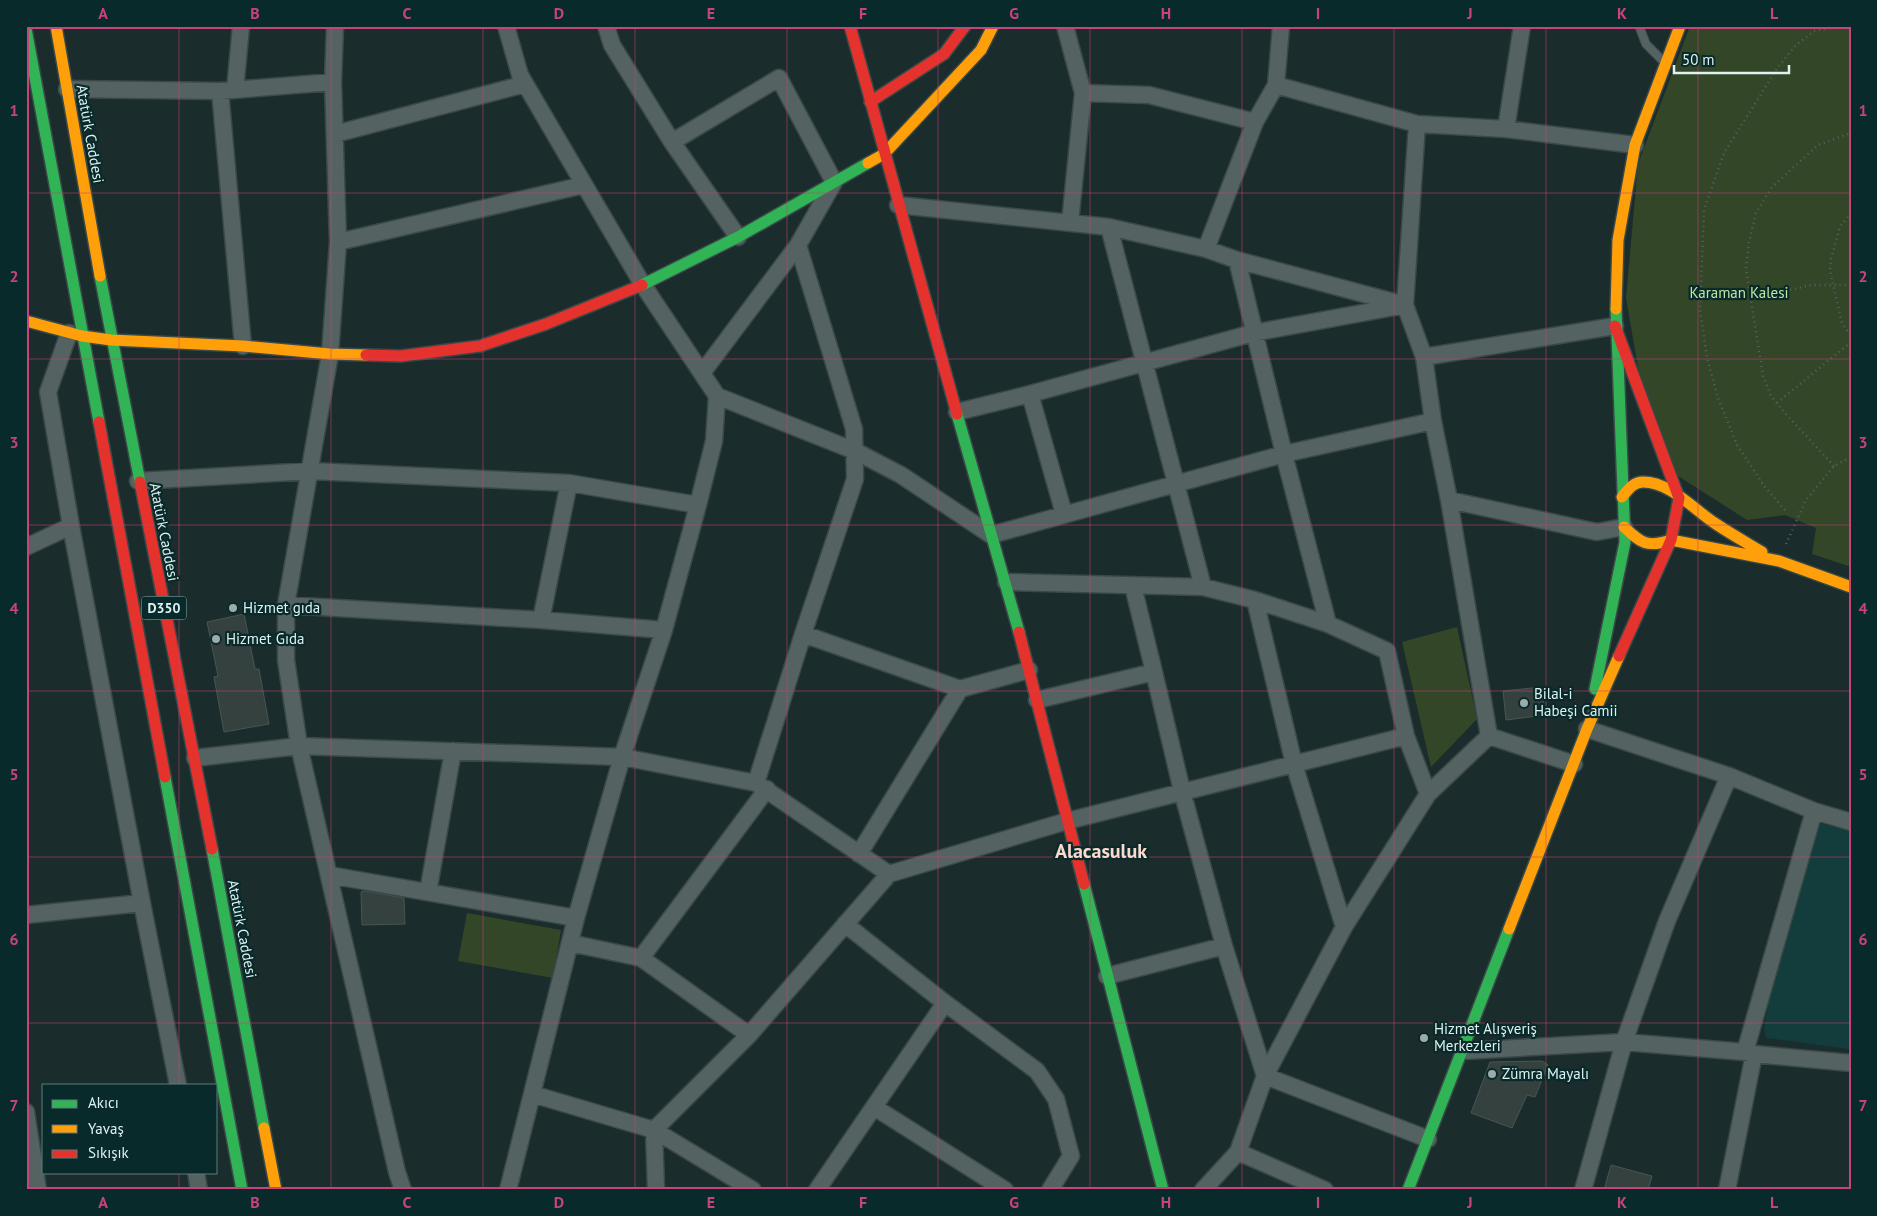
<svg xmlns="http://www.w3.org/2000/svg" width="1877" height="1216" font-family="'PT Sans',sans-serif">
  <style>
    .built { fill: #133c3c }
    .green { fill: #334628 }
    .building { fill: #35413f; stroke: #485552 }
    .lines { fill: none; stroke-linecap: round; stroke-linejoin: round }
    .lane-casing { stroke: #3a4848; stroke-width: 10 }
    .street-casing { stroke: #3a4848; stroke-width: 19 }
    .fast-casing { stroke: #3a4848; stroke-width: 14 }
    .slow-casing { stroke: #3a4848; stroke-width: 14 }
    .jam-casing { stroke: #3a4848; stroke-width: 14 }
    .path { stroke: #576363; stroke-width: 2.5; stroke-dasharray: 1 4; stroke-linecap: butt }
    .lane { stroke: #546262; stroke-width: 8 }
    .street { stroke: #546262; stroke-width: 16 }
    .fast { stroke: #30b455; stroke-width: 11 }
    .slow { stroke: #ff9f0a; stroke-width: 11 }
    .jam { stroke: #e5322d; stroke-width: 11 }
    .grid { fill: none; stroke: #c84379; stroke-width: 1; stroke-opacity: 0.55 }
    .poi-dot { fill: #9aacac; stroke: #082a2a; stroke-width: 2 }
    .labels { text-anchor: middle; stroke-width: 4.5; stroke-linejoin: round; paint-order: stroke }
    .shield { fill: #082a2a; stroke: #9eb5b5; stroke-width: 1 }
    .shield-label { font-size: 14px; font-weight: bold; fill: #dff1f1 }
    .street-label { font-size: 15px; fill: #dff1f1; stroke: #082a2a }
    .park-label { font-size: 15px; fill: #bfe7a0; stroke: #082a2a }
    .poi-label { font-size: 15px; fill: #dff1f1; stroke: #082a2a; text-anchor: start }
    .district-label { font-size: 20px; font-weight: bold; fill: #fbd9cf; stroke: #082a2a }
    .neatline { fill: none; stroke: #c84379; stroke-width: 2 }
    .grid-label { font-size: 16px; text-anchor: middle; font-weight: bold; fill: #c84379 }
  </style>
  <rect width="100%" height="100%" fill="#1b2c2c"/>
  <path class="built" d="M1820,823l31,8v216l-2,2 -83,-11 -2,-10 12,-67z"/>
  <path class="green" d="M1690,26h161v541l-39,-13 4,-26 -31,-13 -38,5 -69,-44 -38,-97 -14,-81 12,-134z
    M1457,627l20,92 -46,48 -29,-125z
    M467,913l94,17 -8,48 -95,-17z"/>
  <path class="building" d="M244,614l11,55h4l10,55 -45,8 -10,-55 4,-1 -11,-54z
    M1542,687l3,28 -39,5 -3,-29z
    M365,891l39,7 1,26 -43,1 -1,-33z
    M1542,1061l6,4 -13,32 -8,-2 -15,33 -41,-15 19,-51z
    M1611,1165l41,11 -4,14h-44z"/>
  <g class="lines">
    <g class="lane-casing">
      <path id="lane" d="M1639,26l7,18 17,17"/>
    </g>
    <g class="street-casing">
      <path id="street" d="M335,26l-2,56 5,160 -8,112 -44,251v55l13,86 98,426 6,18
        M506,26l14,49 123,210 74,111 -3,45 -16,64 -34,125 -42,127 -46,161 -68,272
        M606,26l6,19 60,97 66,95
        M1065,26l18,67 -13,130
        M1276,85l141,39 89,5 129,16
        M67,89l153,2 113,-9
        M235,90l6,-64
        M220,91l23,255
        M1083,93l66,2 106,27
        M1417,124l-12,181 19,52 9,64 16,79 40,236 85,28
        M1506,129l16,-103
        M335,134l190,-50
        M672,142l107,-64 55,104 -36,63 -96,128
        M898,205l211,22 97,22 31,11 168,45
        M1109,227l94,360
        M338,242l246,-57
        M1206,249l49,-127 21,-37 5,-59
        M1237,260l47,194 44,170
        M1424,357l191,-31
        M1030,394l34,120
        M717,396l138,55 46,24 90,60 293,-81 149,-33
        M957,412l73,-18 223,-61 147,-27
        M138,481l173,-10 258,12 129,22
        M1449,500l148,32 27,-5
        M71,526l71,377 36,182
        M26,547l45,-21 -23,-134 21,-59
        M1006,582l197,5 52,13 73,24 59,27 19,85 22,58
        M1255,600l39,164 50,163
        M286,605l255,15 123,10
        M541,620l28,-137
        M803,634l157,55
        M1154,672l28,119 42,155 41,130 163,63
        M1037,700l117,-28 -21,-86
        M1587,729l142,47 85,35 37,11
        M195,758l104,-12 323,11 134,26 133,91
        M756,783l47,-149 52,-155 -1,-50 -56,-184
        M859,854l101,-165 69,-19
        M329,875l247,43
        M428,892l25,-141
        M26,915l116,-12
        M845,924l100,79 92,68 19,28 15,57 -21,34
        M570,943l71,15 108,77
        M641,958l126,-169
        M1107,976l117,-30
        M1463,1051l161,-9 121,10 9,2 97,9
        M1745,1052l69,-241
        M532,1094l122,36 99,60
        M874,1107l131,83
        M26,1112l12,78
        M1238,1152l87,38
        M196,1172l3,18
        M656,1190l-2,-60 95,-95 140,-161 178,-53 339,-85
        M817,1190l128,-187
        M1203,1190l35,-38 27,-76 79,-149 84,-133 61,-58
        M1583,1190l41,-148 43,-121 62,-145
        M1727,1190l27,-136"/>
    </g>
    <g class="fast-casing">
      <path id="fast" d="M26,29l73,393
        M100,276l40,206
        M642,285l96,-48 130,-74
        M957,414l62,218
        M1595,689l30,-147 -9,-233
        M165,777l77,413
        M212,849l52,279
        M1084,884l79,306
        M1408,1190l101,-261"/>
    </g>
    <g class="slow-casing">
      <path id="slow" d="M56,26l44,250
        M868,163l16,-9 97,-104 12,-24
        M1616,309l2,-69 17,-95 45,-119
        M26,321l56,15 29,4 132,6 87,8 36,1
        M1622,497c6,-7 11,-15 21,-15 28,0 51,28 73,42 15,10 31,19 46,28
        M1624,527c17,16 23,21 47,13l108,21 72,26
        M1509,929l78,-200 32,-73
        M264,1128l12,62"/>
    </g>
    <g class="jam-casing">
      <path id="jam" d="M850,26l107,388
        M870,102l74,-48 21,-28
        M1615,326l64,172 -8,42 -52,116
        M366,355l35,1 79,-10 66,-22 96,-39
        M99,422l66,355
        M140,482l72,367
        M1019,632l65,252"/>
    </g>
    <path class="path" d="M1851,213l-11,14 -9,32 -1,12 12,52 9,13
      M1751,298l61,-13h39
      M1777,403l74,-61
      M1834,466l-49,-53 -14,-17 -8,-20 -17,-107 3,-27 7,-29 16,-26 46,-42 33,-12
      M1785,510l-20,-23 -28,-42 -19,-47 -11,-40 -7,-48 4,-100 20,-57 54,-86 18,-22 18,-14 22,-5
      M1786,544l20,-44 28,-34 17,-9"/>
    <use href="#lane" class="lane"/>
    <use href="#street" class="street"/>
    <use href="#fast" class="fast"/>
    <use href="#slow" class="slow"/>
    <use href="#jam" class="jam"/>
  </g>
  <path class="grid" d="M179,26v1059M331,26v1164M483,26v1164M635,26v1164M787,26v1164M938,26v1164M1090,26v1164M1242,26v1164M1394,26v1164M1546,26v1164M1698,26v1164M26,193h1825M26,359h1825M26,525h1825M26,691h1825M26,857h1825M26,1023h1825M179,1172v18"/>
  <g class="poi-dot">
    <circle cx="233" cy="608" r="5"/>
    <circle cx="216" cy="639" r="5"/>
    <circle cx="1524" cy="703" r="5"/>
    <circle cx="1424" cy="1038" r="5"/>
    <circle cx="1492" cy="1074" r="5"/>
  </g>
  <g class="labels">
    <rect class="shield" x="141.5" y="596.5" width="45" height="23" rx="4"/>
    <g class="shield-label">
      <text x="164" y="613">D350</text>
    </g>
    <g class="street-label">
      <text transform="translate(90 134) rotate(80)" y="5">Atatürk Caddesi</text>
      <text transform="translate(164 532) rotate(79)" y="5">Atatürk Caddesi</text>
      <text transform="translate(242 929) rotate(79)" y="5">Atatürk Caddesi</text>
    </g>
    <g class="park-label">
      <text x="1739" y="298">Karaman Kalesi</text>
    </g>
    <g class="poi-label">
      <text x="243" y="613">Hizmet gıda</text>
      <text x="226" y="644">Hizmet Gıda</text>
      <text x="1534" y="699">Bilal-i<tspan x="1534" dy="17">Habeşi Camii</tspan></text>
      <text x="1434" y="1034">Hizmet Alışveriş<tspan x="1434" dy="17">Merkezleri</tspan></text>
      <text x="1502" y="1079">Zümra Mayalı</text>
    </g>
    <g class="district-label">
      <text x="1101" y="858">Alacasuluk</text>
    </g>
  </g>
  <rect width="1877" height="1216" fill="none" stroke="#082a2a" stroke-width="55"/>
  <rect x="42" y="1084" width="175" height="90" fill="#082a2a" stroke="#5e7a7a"/>
  <rect x="52" y="1100" width="25" height="8" fill="#30b455" stroke="#5e7a7a"/>
  <text x="88" y="1108" font-size="15" fill="#dff1f1">Akıcı</text>
  <rect x="52" y="1125" width="25" height="8" fill="#ff9f0a" stroke="#5e7a7a"/>
  <text x="88" y="1134" font-size="15" fill="#dff1f1">Yavaş</text>
  <rect x="52" y="1150" width="25" height="8" fill="#e5322d" stroke="#5e7a7a"/>
  <text x="88" y="1158" font-size="15" fill="#dff1f1">Sıkışık</text>
  <path d="M1674 65v8h115v-8" fill="none" stroke="#dff1f1" stroke-width="2.5"/>
  <text x="1682" y="65" font-size="15" fill="#dff1f1" stroke="#082a2a" stroke-width="4" paint-order="stroke">50 m</text>
  <rect x="28" y="28" width="1822" height="1160" class="neatline"/>
  <g class="grid-label">
    <text x="103" y="19">A</text>
    <text x="255" y="19">B</text>
    <text x="407" y="19">C</text>
    <text x="559" y="19">D</text>
    <text x="711" y="19">E</text>
    <text x="863" y="19">F</text>
    <text x="1014" y="19">G</text>
    <text x="1166" y="19">H</text>
    <text x="1318" y="19">I</text>
    <text x="1470" y="19">J</text>
    <text x="1622" y="19">K</text>
    <text x="1774" y="19">L</text>
    <text x="14" y="116">1</text>
    <text x="1863" y="116">1</text>
    <text x="14" y="282">2</text>
    <text x="1863" y="282">2</text>
    <text x="14" y="448">3</text>
    <text x="1863" y="448">3</text>
    <text x="14" y="614">4</text>
    <text x="1863" y="614">4</text>
    <text x="14" y="780">5</text>
    <text x="1863" y="780">5</text>
    <text x="14" y="945">6</text>
    <text x="1863" y="945">6</text>
    <text x="14" y="1111">7</text>
    <text x="1863" y="1111">7</text>
    <text x="103" y="1208">A</text>
    <text x="255" y="1208">B</text>
    <text x="407" y="1208">C</text>
    <text x="559" y="1208">D</text>
    <text x="711" y="1208">E</text>
    <text x="863" y="1208">F</text>
    <text x="1014" y="1208">G</text>
    <text x="1166" y="1208">H</text>
    <text x="1318" y="1208">I</text>
    <text x="1470" y="1208">J</text>
    <text x="1622" y="1208">K</text>
    <text x="1774" y="1208">L</text>
  </g>
</svg>
